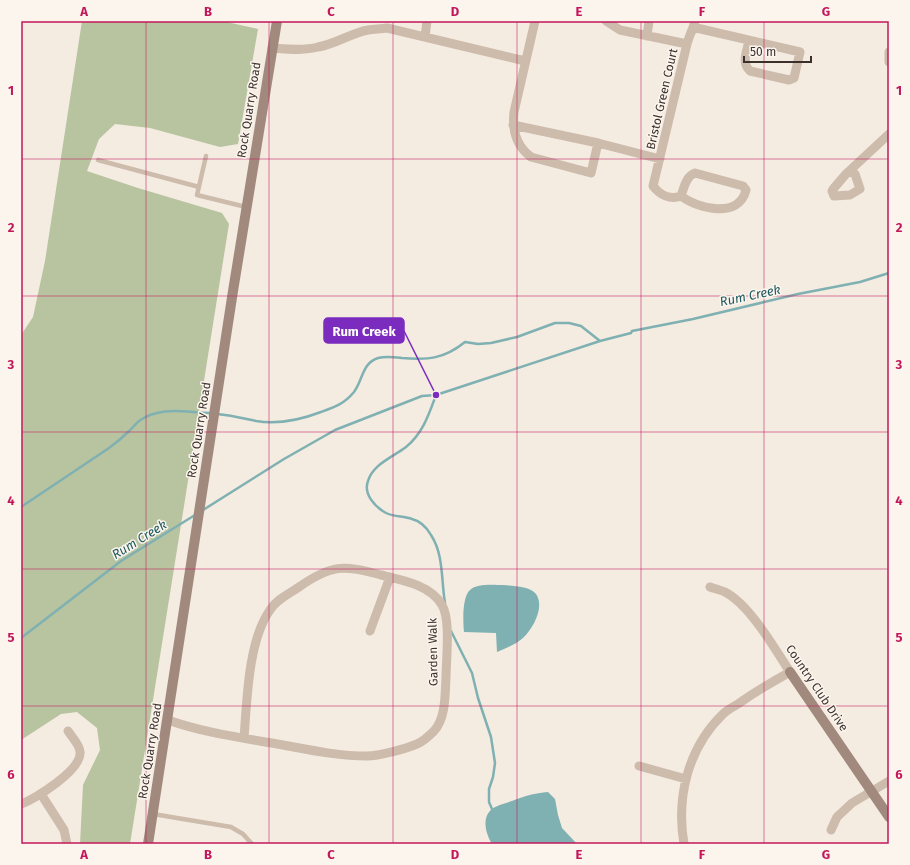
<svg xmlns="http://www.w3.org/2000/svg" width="910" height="865" font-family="'Fira Sans',sans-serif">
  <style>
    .green { fill: #b8c4a0 }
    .water { fill: #7fb0b2 }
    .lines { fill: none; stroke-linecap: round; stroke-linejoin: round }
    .stream { stroke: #7fb0b2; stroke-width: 2.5 }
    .lane { stroke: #cdbbac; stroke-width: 4.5 }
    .street { stroke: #cdbbac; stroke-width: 9 }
    .secondary { stroke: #a18a7d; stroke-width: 10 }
    .grid { fill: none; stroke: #c2185b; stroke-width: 1; stroke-opacity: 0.55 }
    .labels { text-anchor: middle; stroke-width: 3; stroke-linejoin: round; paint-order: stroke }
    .street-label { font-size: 12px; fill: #3b302b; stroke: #fbf5ee }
    .water-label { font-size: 13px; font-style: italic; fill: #1f5a5e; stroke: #fbf5ee }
    .leader { fill: none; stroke: #7b2cbf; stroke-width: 1.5 }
    .callout-dot { fill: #7b2cbf; stroke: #fbf5ee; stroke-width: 1.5 }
    .callout { fill: #7b2cbf; stroke: #7b2cbf; stroke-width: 1.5 }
    .callout-label { font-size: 13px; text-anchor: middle; font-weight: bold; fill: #fff }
    .neatline { fill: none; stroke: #c2185b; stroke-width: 1.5 }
    .grid-label { font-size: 13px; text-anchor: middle; font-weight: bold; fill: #c2185b }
  </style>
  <rect width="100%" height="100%" fill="#f4ebe1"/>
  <path class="green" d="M82,21h140l36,8 -20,115 -18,3 -70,-19 -35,-4 -16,15 -12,32 51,17 84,25 7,11 -99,620h-50l3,-59 17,-35 -3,-22 -20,-16 -16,2 -40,26v-405l12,-18 12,-56z"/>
  <path class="water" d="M503,585c10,1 27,1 33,9 9,13 -3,34 -12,43 -7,7 -18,11 -27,15l-1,-19 -32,-1c-1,-10 -2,-35 6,-42 7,-7 24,-5 33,-5z
    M548,792l7,7 3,16 4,13 15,16h-85c-6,-10 -11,-26 0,-35 5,-4 14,-6 20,-8 12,-5 23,-8 36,-9z"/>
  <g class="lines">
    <path class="stream" d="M436,395c-7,19 -13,38 -30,52 -13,10 -33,17 -38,34 -5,13 7,26 18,32 8,4 18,3 26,6 8,2 15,9 19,16 13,20 10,45 14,68
      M217,414c13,1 25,4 39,7 23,4 44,-1 65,-9 14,-5 23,-8 33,-20 9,-12 8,-29 24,-34 8,-2 15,-1 24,0 26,2 42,1 63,-16l13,2 13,-1 26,-6 38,-14h14l12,3 19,15
      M21,507l88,-59c7,-5 13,-10 19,-16 4,-3 7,-8 11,-11 22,-16 48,-8 73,-8
      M203,510l81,-51 51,-29 87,-34 14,-1 164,-54 31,-8 1,-2 61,-12 105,-25 62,-12 29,-9
      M451,631l21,42 6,25 13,39 4,26 -2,14 -4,12v13l3,7
      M21,638l100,-77 74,-46"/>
    <path class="lane" d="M206,156l-9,39 49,12
      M98,160l101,27
      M153,814l78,13 12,7 9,10"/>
    <path class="street" d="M535,21l-21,91c-2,18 2,34 17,45l60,16 7,-30
      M606,21l14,9 67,14
      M693,30l3,-2 5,1 99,23 -6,26 -5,2 -39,-9c-9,-8 -3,-20 -1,-30
      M647,36l2,-15
      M425,37l2,-16
      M272,48c15,1 31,3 46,-1 18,-3 33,-14 50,-17 6,-1 13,-1 19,-2l138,33
      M889,52v10
      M513,125l85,18 62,16
      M851,171l4,3 5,15 -10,6 -16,1 -2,-5 2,-3 12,-14 43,-40
      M681,196c3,-8 5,-20 14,-23l48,13 3,4c-7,29 -48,19 -65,6 -11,4 -21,-1 -28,-10l34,-142c2,-8 6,-15 8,-23
      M370,631l20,-54
      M168,720c36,13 76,18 115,25 27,5 55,11 84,11 12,0 38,-7 50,-12 5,-2 13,-9 17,-13 12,-13 11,-37 12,-53 0,-18 5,-58 -4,-73 -11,-20 -40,-25 -61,-30 -38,-10 -49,-11 -82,12 -10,7 -22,12 -29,23 -22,31 -23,91 -26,128
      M639,766l47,13
      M41,794l23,36 3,14
      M21,804c14,-5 61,-34 59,-52 0,-7 -8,-15 -12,-21
      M831,830l6,-13 15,-14 37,-22
      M684,844c-8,-47 4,-96 39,-130 4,-4 10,-7 15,-10 17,-12 34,-22 52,-32 -15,-23 -40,-67 -65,-80 -4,-2 -10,-3 -15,-5"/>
    <path class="secondary" d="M790,672l99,145
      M148,844l85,-553 44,-270"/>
  </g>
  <path class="grid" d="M146,21v823M269,21v823M393,21v823M517,21v823M641,21v823M764,21v823M21,159h868M21,296h868M21,432h868M21,569h868M21,706h868"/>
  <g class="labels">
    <g class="street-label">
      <text transform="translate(662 99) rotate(-77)" y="4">Bristol Green Court</text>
      <text transform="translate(249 110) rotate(-81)" y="4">Rock Quarry Road</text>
      <text transform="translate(199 430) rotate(-81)" y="4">Rock Quarry Road</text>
      <text transform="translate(433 652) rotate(-91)" y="4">Garden Walk</text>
      <text transform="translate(817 688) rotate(56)" y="4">Country Club Drive</text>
      <text transform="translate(150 751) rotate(-81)" y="4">Rock Quarry Road</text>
    </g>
    <g class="water-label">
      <text transform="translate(750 295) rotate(-12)" y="5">Rum Creek</text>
      <text transform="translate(139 539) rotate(-32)" y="5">Rum Creek</text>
    </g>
  </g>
  <path class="leader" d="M436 395L404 331"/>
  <circle class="callout-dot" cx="436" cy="395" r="4"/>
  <rect class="callout" x="324" y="318" width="80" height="25" rx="4"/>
  <g class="callout-label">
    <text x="364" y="336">Rum Creek</text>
  </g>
  <rect width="910" height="865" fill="none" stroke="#fbf5ee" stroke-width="44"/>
  <path d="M744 56v6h67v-6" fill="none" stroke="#3b302b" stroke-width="2"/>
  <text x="750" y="56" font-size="12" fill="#3b302b" stroke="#fbf5ee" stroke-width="3" paint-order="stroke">50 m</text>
  <rect x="22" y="22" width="866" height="821" class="neatline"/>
  <g class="grid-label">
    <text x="84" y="16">A</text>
    <text x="208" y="16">B</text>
    <text x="331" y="16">C</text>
    <text x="455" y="16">D</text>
    <text x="579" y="16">E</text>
    <text x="702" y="16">F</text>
    <text x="826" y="16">G</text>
    <text x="11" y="95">1</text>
    <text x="899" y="95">1</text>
    <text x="11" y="232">2</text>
    <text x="899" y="232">2</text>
    <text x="11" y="369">3</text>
    <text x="899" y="369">3</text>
    <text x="11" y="505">4</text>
    <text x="899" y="505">4</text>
    <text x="11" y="642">5</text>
    <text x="899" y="642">5</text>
    <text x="11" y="779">6</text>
    <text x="899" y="779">6</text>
    <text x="84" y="859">A</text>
    <text x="208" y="859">B</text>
    <text x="331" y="859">C</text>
    <text x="455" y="859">D</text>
    <text x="579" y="859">E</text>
    <text x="702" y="859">F</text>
    <text x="826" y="859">G</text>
  </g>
</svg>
